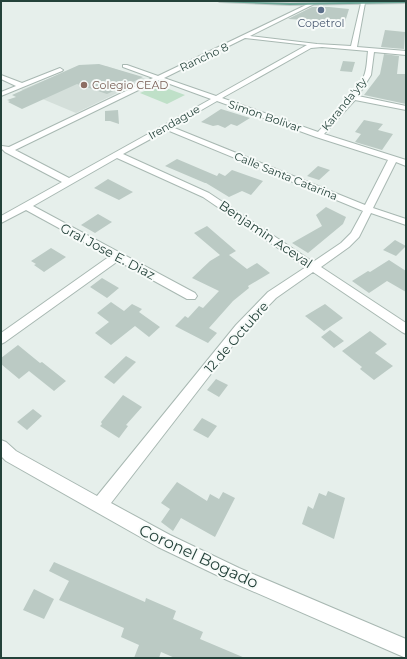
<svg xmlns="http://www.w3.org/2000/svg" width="407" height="659" font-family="Montserrat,sans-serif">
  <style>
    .built { fill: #d4dfda }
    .green { fill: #bfe0c8 }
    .building { fill: #bbcac4 }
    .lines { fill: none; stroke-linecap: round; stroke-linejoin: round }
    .minor-casing { stroke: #a8b8b2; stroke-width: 2 }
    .major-casing { stroke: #c2cac8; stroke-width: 2 }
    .minor { fill: #fff; fill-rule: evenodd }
    .major { fill: #6aa596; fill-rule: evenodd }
    .service-dot { fill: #5c6f8a; stroke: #f7fbf9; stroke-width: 1.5 }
    .education-dot { fill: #8d6e63; stroke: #f7fbf9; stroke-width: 1.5 }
    .labels { text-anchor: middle; stroke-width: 4; stroke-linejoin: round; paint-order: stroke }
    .far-service-label { font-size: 11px; fill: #4e5e75; stroke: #f7fbf9 }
    .far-street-label { font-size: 11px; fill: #24423a; stroke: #f7fbf9 }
    .far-education-label { font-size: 11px; fill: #785e54; stroke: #f7fbf9; text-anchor: start }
    .street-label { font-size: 13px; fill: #24423a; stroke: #f7fbf9 }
    .near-street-label { font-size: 16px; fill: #24423a; stroke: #f7fbf9 }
  </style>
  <rect width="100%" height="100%" fill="#e6efeb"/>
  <path class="built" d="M82,65l24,1 40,13 -70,34 -55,-23z"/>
  <path class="green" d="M158,85l27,10 -18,9 -27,-11z"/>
  <path class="building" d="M312,7h17l20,2 -4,13 -57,-3z
    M385,30l20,2 -1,17 -23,-2z
    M384,54l15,2 -2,18h9v30l-42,-9 16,-21z
    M343,61l12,1 -3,10 -12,-1z
    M99,64l44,13 -36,17 -30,-10 -55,25 -14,-7 2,-1 -3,-1 9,-3 -4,-2 67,-30z
    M221,109l29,9 -13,8 -6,-2 -6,4 -7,-3 -5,1 -12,-4z
    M118,110l1,14 -9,-3h-5v-10z
    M364,120l19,4 -5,6 15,4 -11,16 -27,-8 6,-8 -6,-2z
    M177,159l40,17 2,-3 6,3 7,-6 31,11 -12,14 -9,-4 -13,6 -23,-14h-1l-40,-17z
    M318,166l12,4 -11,10 -12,-4z
    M108,179l25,13 -14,8 -25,-12z
    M326,207l20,10 -3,7 -35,29 -16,-10 30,-17 -6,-11z
    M98,214l14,8 -17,11 -14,-8z
    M207,226l29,25 -7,4 18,14 10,-6 13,10 -22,13 1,2 -16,13 -24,27 8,5 -9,10 -33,-17 10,-10 3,2 11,-12 4,2 16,-17 -27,-13 18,-17 10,-6 -26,-22z
    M395,240l11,6 -10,10 -13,-6z
    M51,248l15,9 -22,15 -10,-7 2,-1 -5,-3z
    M389,260l17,11v21l-19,-11 -18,12 -17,-12 16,-10 2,1z
    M102,278l17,10 -12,10 -17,-11z
    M111,302l13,9 8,-7 10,5 -3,3 21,15 -11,10 -14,-11 -24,19 -16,-12 14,-11 -12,-9z
    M325,304l18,14 -19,13 -19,-15z
    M330,330l14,11 -10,7 -13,-11z
    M370,331l17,13 -12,9 18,13 -19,14 -14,-11 2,-2 -20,-16z
    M18,345l22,18 2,-1 24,19 -12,10 -25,-20 -10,8 -18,-15v-6z
    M126,356l10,6 -22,22 -10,-7z
    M216,379l12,6 -9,12 -12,-7z
    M123,395l19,12 -16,18 2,1 -9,12 -19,-12 2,-2 -1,-2z
    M33,409l9,7 -15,14 -10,-8z
    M202,418l15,8 -9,12 -15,-8z
    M177,482l30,19 3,-7 9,5 4,-7 12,6 -20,39 -34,-19 -8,13 -12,-9 9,-13 -9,-6z
    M328,491l17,7 -11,41 -32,-15 6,-18 5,3 6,-16 7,3z
    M54,562l91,40 1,-4 30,13 -3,8 30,13 -3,7 45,19h-70l-14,-6 -2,6h-25l5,-13 -18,-8 3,-9 -65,-28 10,-19 -20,-10z
    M34,589l20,10 -10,20 -21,-9z"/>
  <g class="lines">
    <g class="minor-casing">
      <path id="minor" d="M360,1h4l1,2 -8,44 49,4v4l-32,-3 -3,23 -13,21 48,10v4l-51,-10 -31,34 82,26v6l-10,-4 -23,46 33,11v6l-35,-12 -12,24 -10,10 -28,20 85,56v11l-4,-2 -89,-60 -37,26 -32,33 -133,172 59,32 69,33 167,71v19l-179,-78 -69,-33 -152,-86 -5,-5v-16l5,2 10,9 81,45 139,-171 32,-33 38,-25 -103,-70 -86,-39 -84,48 162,87 2,3 -2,3h-8l-69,-38 -113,81 -4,2v-11l109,-77 -84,-46 -25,13v-7l61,-34 -57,-30 -4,-4 1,-2 7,1 144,-69 -30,-11v-2h4l31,11 152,-73 4,1 -64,32 67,8 34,2 10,-43zM245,38l62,7 -91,51 -52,-18zM322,47l46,4c-1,8 -1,18 -4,25 -8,19 -32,41 -46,56l-96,-34 89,-50zM159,80l52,19 -142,79 -54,-28zM217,101l99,36 72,23 -23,45 -193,-78zM167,130l196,81 -12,22 -10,10 -28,19 -104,-69 -86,-39z
        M60,68l3,2 -1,1 -61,25v-4l15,-6 -15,-7v-4l21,8z"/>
    </g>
    <g class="major-casing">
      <path id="major" d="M218,1l72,2 116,-2v2l-116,2 -70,-3z"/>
    </g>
    <use href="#minor" class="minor"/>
    <use href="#major" class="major"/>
  </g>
  <circle class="service-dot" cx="321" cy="10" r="4"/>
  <circle class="education-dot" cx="84" cy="85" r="4"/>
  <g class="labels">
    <g class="far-service-label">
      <text x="321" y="27">Copetrol</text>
    </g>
    <g class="far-street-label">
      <text transform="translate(204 57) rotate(-25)" y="4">Rancho 8</text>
      <text transform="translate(344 104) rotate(-51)" y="4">Karanda'yty</text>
      <text transform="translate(265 116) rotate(19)" y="4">Simon Bolivar</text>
      <text transform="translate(174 122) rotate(-30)" y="4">Irendague</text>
      <text transform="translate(286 176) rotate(22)" y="4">Calle Santa Catarina</text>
    </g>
    <g class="far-education-label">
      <text x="92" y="89">Colegio CEAD</text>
    </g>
    <g class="street-label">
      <text transform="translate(266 234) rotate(34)" y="5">Benjamin Aceval</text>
      <text transform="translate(108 251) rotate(28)" y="5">Gral Jose E. Diaz</text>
      <text transform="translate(236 337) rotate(-49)" y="5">12 de Octubre</text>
    </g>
    <g class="near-street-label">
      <text transform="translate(199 556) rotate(25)" y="6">Coronel Bogado</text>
    </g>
  </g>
  <rect width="407" height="659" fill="none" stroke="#24423a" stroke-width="4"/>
</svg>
